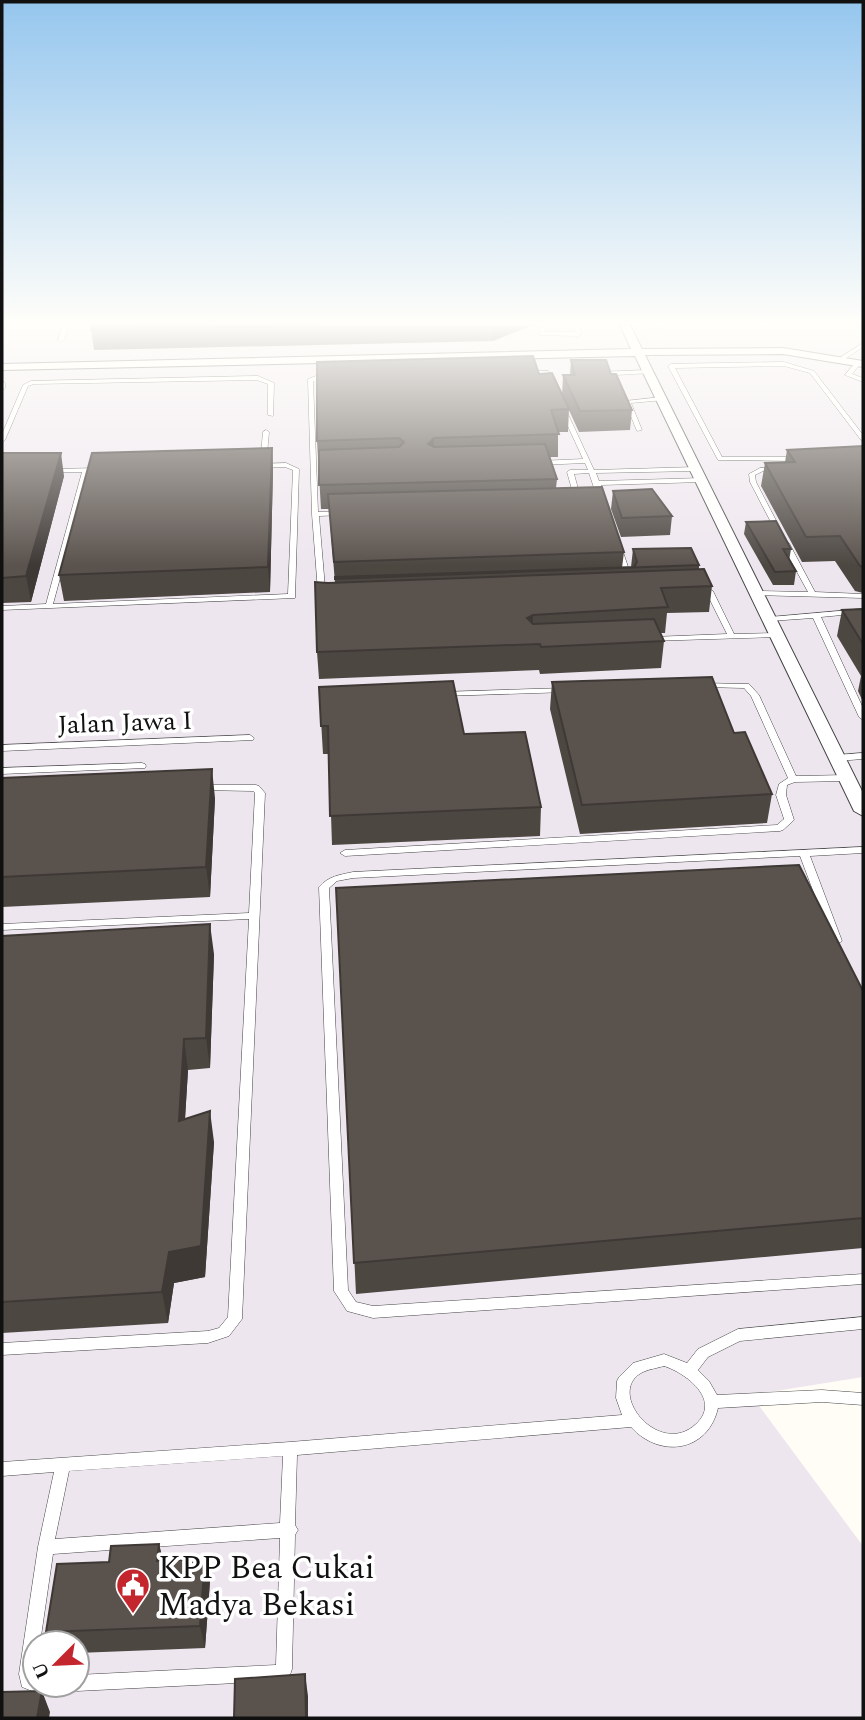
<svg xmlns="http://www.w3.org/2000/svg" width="865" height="1720" font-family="Spectral,serif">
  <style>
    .industrial { fill: #eee6ef; fill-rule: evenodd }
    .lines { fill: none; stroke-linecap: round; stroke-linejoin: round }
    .lane-casing { stroke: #444; stroke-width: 1 }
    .street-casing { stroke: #444; stroke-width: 2 }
    .lane { fill: #fff; fill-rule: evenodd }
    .street { fill: #fff; fill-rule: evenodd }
    .wall { fill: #4d4742 }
    .shaded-wall { fill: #3f3936 }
    .building { fill: #5a524d; stroke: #3f3936; stroke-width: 2 }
    .labels { text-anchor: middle; stroke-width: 7; stroke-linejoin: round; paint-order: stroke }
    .street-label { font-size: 26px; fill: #111; stroke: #fff }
    .near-poi-label { font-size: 32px; fill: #111; stroke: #fff; text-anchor: start }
  </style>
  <rect width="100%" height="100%" fill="#fffdf5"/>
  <path class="industrial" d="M2,325h861v1052l-112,18 112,151v172h-861zM35,1643h42v42h-42z"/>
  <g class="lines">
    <g class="lane-casing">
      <path id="lane" d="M63,325h6l-5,15 -3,2 -3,-2z
        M549,325h8l-12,5 -1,2h31l-1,-7h6l1,9 -3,2 -39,-1 2,-7z
        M649,325h6l2,3 -5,1z
        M854,325h8l-3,2z
        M863,343v4l-20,13 -5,-1z
        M784,362l30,9 49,64v6l-2,-1 -51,-67 -26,-7 -109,2 47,89h74l3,2 -3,2 -78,-1 -50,-94 3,-2z
        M856,362l5,1 -9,11 11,4v4l-18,-7z
        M649,370l3,2 -1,1 -53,3 -3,-2 3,-2z
        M548,371l46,99 102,-3 3,2 -3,2 -100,2 3,8 103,-3 3,2 -3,2 -101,3 32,97 -1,2 -300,10 -14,-2 -6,-78 -4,-135 8,-3zM544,374l39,85 -44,2 -3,2 3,2 46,-2 3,7h-18l-3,2 6,21 7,4 3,-2 -4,-3 -5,-18 15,-1 36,107 -293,10 -7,-2 -6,-72 23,-1 3,-2 -3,-2 -24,1 -5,-131z
        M258,376l16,7 -1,33 -5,-1v-31l-11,-4 -223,4 -6,2 -23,54 -3,2v-8l21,-49 8,-4z
        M2,381l3,2v5l-3,2z
        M662,397l3,2 -1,1 -33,3 11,27 -5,1 -12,-29 1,-1z
        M266,430l3,2 -2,22 -6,5 -3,-2 3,-3 2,-22z
        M286,463l13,6 -4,129 -293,12v-4l44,-2 36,-132h-33l-1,-1 3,-2 48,-1 3,2 -3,2h-10l-36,132 235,-10 5,-124 -8,-3 -24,1 -3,-2 3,-2z
        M775,467l2,1v2l-14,1 -8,4 1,7 25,48 -3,2 -3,-2 -25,-48 -1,-8 11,-6z
        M785,541l4,2 26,49 48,2v4l-109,-3v-4h3l51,1 -27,-49z
        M700,587h6l7,4 21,43 43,-1 4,2 -4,2 -128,4 -1,-2 4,-2 75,-3 -20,-40 -7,-3z
        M863,609v4l-42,4 42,91v12l-4,-3 -46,-99 -43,3 -4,-2 4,-2z
        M699,683l50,1 10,11 37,81 51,-1 4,3 -4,3 -52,1 -8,3 -1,10 8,25 -11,10 -3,1 -435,25 -5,-3 5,-3 432,-25 7,-6 -8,-24 3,-11 9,-6 -37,-82 -7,-8 -42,-1h-3z
        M565,688h3l1,2 -1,2 -125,4 -4,-2 4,-2z
        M250,735l4,3 -1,2 -251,11v-6z
        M863,753v6l-26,2 -4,-3 4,-3z
        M142,763l3,1 1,2 -1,2 -143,6v-6z
        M202,785h54l3,1 6,7 -23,526 -13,17 -21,7 -206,12v-12l206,-12 11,-3 9,-11 21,-398 -247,11v-6l247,-11 6,-120 -2,-2 -54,-1 -2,-2 2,-2z
        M863,847v6l-53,3 32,85 -5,3 -5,-3 -32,-85 -447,22 -16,3 -8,7 19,402 8,12 17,4 490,-32v10l-490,34 -26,-7 -13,-20 -15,-404c10,-11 20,-12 34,-15z
        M863,1317v12l-123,12 -32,16 -10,13 11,11 8,14 105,-5 41,3v12l-41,-3 -104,6c-10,44 -58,51 -87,19l-334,28 -2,70 3,5 -3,5 -3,134 -2,6 -13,6 -200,10 -6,-2 -1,-4h7v-10l199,-10 4,-127 -227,16 -13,89h-5v42h10l-2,6 -6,2 -15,-6 -3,-13 19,-127 16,-75 -52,4v-14l288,-20 332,-27 -6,-17 1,-17 2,-4 14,-14 31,-9 23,9 11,-14 40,-20zM664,1366c22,7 58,34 32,58 -37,35 -92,-33 -53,-52 6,-3 15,-4 21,-6zM283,1456l-3,67 -225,16 14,-68z"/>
    </g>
    <g class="street-casing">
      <path id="street" d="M620,325h10l12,24 141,-1 80,13v6l-80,-13 -138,1 218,438v23l-9,-5 -219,-455 -633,14v-6l629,-15z"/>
    </g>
    <use href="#lane" class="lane"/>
    <use href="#street" class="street"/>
  </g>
  <path class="wall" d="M93,325h439l-39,16 -399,9 -3,-20z
    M571,360l40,14 21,36 -2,20 -51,2 -17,-37 1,-20h7z
    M539,374l30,35 -1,23h-10v25h-8l7,22 -1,9 68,64 -2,16 9,-1 2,-18 66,16v4l13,17 -3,26 -42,1 -2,20h-5l4,8 -3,27 -121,6 -1,-4 -220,9 -2,-27 11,-69h7l-6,-74h-8l-4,-68z
    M863,446v147l-8,-2 -20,-30 -33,1 -41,-76 4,-23 20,-1 2,-12z
    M272,448l1,23 -3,121 -206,9 -5,-26z
    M2,453l62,23 -33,126 -29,1z
    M613,491l59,25 -2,19 -49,2 -10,-28z
    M746,522l45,27 -2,12 7,10 -2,14h-21l-29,-51z
    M863,609v93l-5,-11 3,-15 -24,-40 5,-26z
    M552,682l182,51 38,61 -5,29 -187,11 -30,-125z
    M319,687l145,47 77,73 -1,29 -208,9 -3,-91h-6z
    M2,778l213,20 -5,99 -208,10z
    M336,888l527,103v257l-507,46z
    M2,936l212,18 -4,114 -22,2 -3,49 29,23 -9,135 -31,6 -6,40 -166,10z
    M159,1544l4,16 42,-1 5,22 -5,67 -128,5v-10h-28l-3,-11 63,-70z"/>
  <path class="shaded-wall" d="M494,325h38l-39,16z
    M434,438v23l-6,-17z
    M272,448l1,23 -3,121 -2,-25z
    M61,453l3,23 -33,126 -5,-26z
    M533,615l-1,25 -5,-22z
    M212,769l3,29 -5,99 -4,-30z
    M210,924l4,30 -4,114 -4,-30z
    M184,1039l4,31 -5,81 -4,-30z
    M210,1111l4,31 -9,135 -31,6 -6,40 -6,-31 7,-40z
    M159,1544l5,22 -7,-5z
    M205,1559l5,22 -5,67 -5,-22z
    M305,1674l3,22v22h-2z
    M42,1691l8,21 -1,6h-12z"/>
  <path class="building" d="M93,325h228l-230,5z
    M533,356l6,18 13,-1 17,36 -18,1 8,24 -125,4 -6,6 6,3 111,-3 12,35 -238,6v-35l80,-3 5,-5 -5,-4 -82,3v-79z
    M571,360h35l5,14h5l16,36 -52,1 -17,-36h12z
    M863,446v121l-3,-1 -20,-30 -34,1 -41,-74 30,-1 -8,-12z
    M272,448l-4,119 -209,8 33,-122z
    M2,453h59l-35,123 -24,2z
    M602,487l22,65 -290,10 -6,-68z
    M652,489l20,27 -50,2 -9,-27z
    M776,521l15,28h-8l13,22 -21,1 -29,-50z
    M691,548l8,17 -364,14v-2l299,-10 3,-5 -4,-13z
    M704,569l8,17 -51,2 7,19 -135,8 -6,3 6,6 121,-5 10,22 -123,6 -1,-3 -223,8 -2,-70 13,1z
    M863,609v35l-21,-34z
    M712,677l22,56 11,-1 27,62 -190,11 -30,-123z
    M453,681l11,53 61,-2 16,75 -211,9 -2,-90h-7l-2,-39z
    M212,769l-6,98 -204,10v-99z
    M799,865l64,126v227l-509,45 -18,-375z
    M210,924l-4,114 -22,1 -5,82 31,-10 -9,135 -32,6 -7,40 -160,10v-366z
    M159,1544l-2,17 48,-2 -5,67 -154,6 11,-68 52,-2 2,-16z
    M305,1674l1,44h-72l1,-39z
    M42,1691l-5,27h-35v-26z"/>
  <linearGradient id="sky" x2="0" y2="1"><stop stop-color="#95c6ee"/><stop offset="0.57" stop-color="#fffefa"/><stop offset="1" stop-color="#fffefa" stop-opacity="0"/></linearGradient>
  <rect width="865" height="566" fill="url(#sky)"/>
  <defs>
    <g id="civic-pin" transform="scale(1.75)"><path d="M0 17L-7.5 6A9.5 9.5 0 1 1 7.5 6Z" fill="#c4262e" stroke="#fff"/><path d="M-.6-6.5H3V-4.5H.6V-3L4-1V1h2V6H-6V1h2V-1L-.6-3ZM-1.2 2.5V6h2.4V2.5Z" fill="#fff"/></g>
  </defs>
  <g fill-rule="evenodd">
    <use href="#civic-pin" x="133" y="1585"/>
  </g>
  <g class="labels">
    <g class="street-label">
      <text transform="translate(125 722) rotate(-2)" y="9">Jalan Jawa I</text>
    </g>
    <g class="near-poi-label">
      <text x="158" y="1578">KPP Bea Cukai<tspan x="158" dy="37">Madya Bekasi</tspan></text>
    </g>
  </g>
  <rect width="865" height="1720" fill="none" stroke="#111111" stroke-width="7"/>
  <g transform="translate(56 1664) rotate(246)"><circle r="33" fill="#ffffff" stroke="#a0a0a0" stroke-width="2"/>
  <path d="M0-5L12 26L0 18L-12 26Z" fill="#c4262e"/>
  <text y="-10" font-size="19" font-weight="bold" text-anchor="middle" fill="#111111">U</text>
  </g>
</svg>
